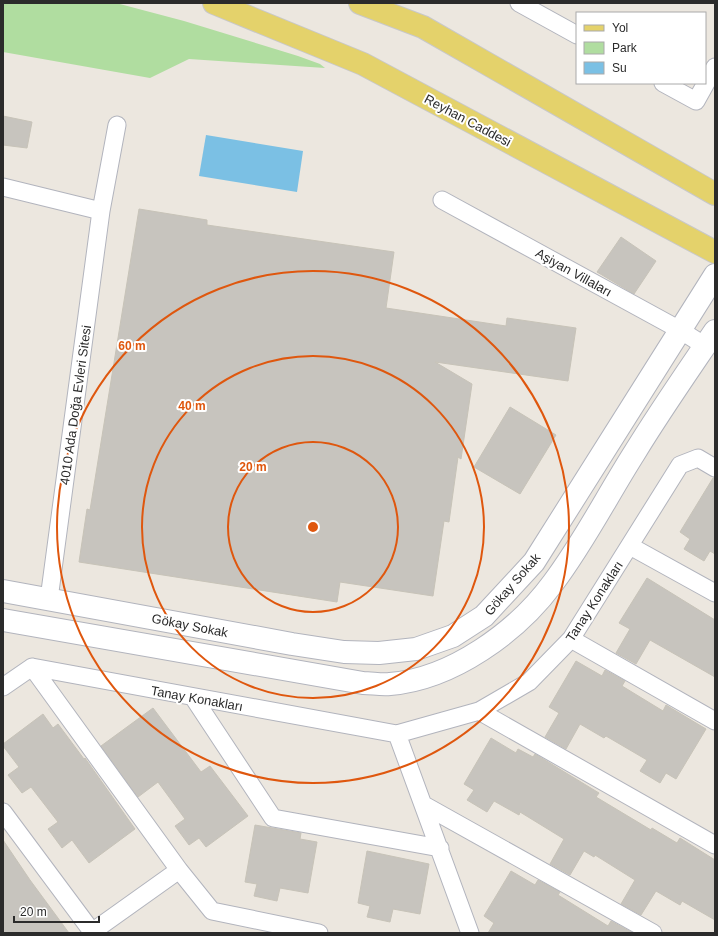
<svg xmlns="http://www.w3.org/2000/svg" width="718" height="936" font-family="Helvetica,sans-serif">
  <style>
    .green { fill: #b0dda0 }
    .water { fill: #7bc0e4 }
    .building { fill: #c7c4be; stroke: #c7c3b8 }
    .lines { fill: none; stroke-linecap: round; stroke-linejoin: round }
    .lane-casing { stroke: #b2b4bd; stroke-width: 19 }
    .street-casing { stroke: #b2b4bd; stroke-width: 24 }
    .primary-casing { stroke: #c8c8c8; stroke-width: 24 }
    .lane { stroke: #fff; stroke-width: 17 }
    .street { stroke: #fff; stroke-width: 22 }
    .primary { stroke: #e4d26b; stroke-width: 22 }
    .ring { fill: none; stroke: #df570e; stroke-width: 2 }
    .labels { text-anchor: middle; stroke-width: 4; stroke-linejoin: round; paint-order: stroke }
    .street-label { font-size: 13px; fill: #2b2b2b; stroke: #fff }
    .centre { fill: #df570e; stroke: #fff; stroke-width: 2 }
    .ring-label { font-size: 12px; text-anchor: middle; font-weight: bold; fill: #df570e; stroke: #fff; stroke-width: 4; stroke-linejoin: round; paint-order: stroke }
  </style>
  <rect width="100%" height="100%" fill="#ece7df"/>
  <path class="green" d="M3,3h113l68,18 114,35 22,8 5,4 -136,-9 -39,19 -147,-26z"/>
  <path class="water" d="M206,135l97,16 -6,41 -98,-16z"/>
  <path class="building" d="M3,116l29,6 -5,26 -24,-3z
    M139,209l68,11v5l187,27 -8,56 120,18 1,-8 69,10 -8,53 -133,-19 37,22 -11,75 -3,-2 -9,65 -5,-1 -11,75 -93,-14 -3,20 -258,-40 8,-53 3,1z
    M621,237l35,24 -22,33 -37,-22z
    M510,407l46,28 -36,59 -46,-27z
    M713,478h2v76l-5,-3 -6,10 -20,-12 6,-10 -10,-7z
    M647,578l68,42v57l-65,-37 -14,24 -20,-11 14,-24 -11,-6z
    M576,661l26,15 3,-6 20,11 -3,5 41,25 3,-6 40,24 -30,50 -10,-6 -6,10 -20,-12 7,-11 -41,-24 -2,2 -24,-14 -14,25 -21,-12 14,-24 -10,-6z
    M153,708l48,64 9,-6 38,50 -42,31 -7,-9 -10,7 -14,-19 10,-7 -27,-37 -20,15 -37,-51z
    M43,714l10,14 5,-4 26,35 1,-1 50,71 -46,34 -17,-23 -10,8 -14,-19 10,-7 -27,-35 -9,6 -14,-18 11,-8 -16,-21v-2z
    M491,738l25,15 2,-4 15,8 2,-3 64,39 -3,4 55,33 1,-2 25,15 3,-5 35,22v60l-33,-19 -2,4 -24,-14 -15,24 -20,-11 14,-24 -40,-25 -1,2 -10,-6 -14,24 -20,-11 14,-25 -44,-27 -1,3 -25,-14 -7,11 -20,-12 7,-10 -10,-6z
    M255,825l46,8 -1,6 17,3 -9,51 -28,-5 -3,13 -23,-5 3,-12 -12,-2z
    M3,840l27,40 39,53h-66z
    M367,851l62,13 -9,50 -27,-5 -3,13 -23,-5 3,-11 -12,-3z
    M511,871l24,14 3,-5 22,12 -2,3 50,31 3,-5 20,11 -143,1 6,-10 -10,-7z"/>
  <g class="lines">
    <g class="lane-casing">
      <path id="lane" d="M519,3l58,32
        M663,83l33,18 19,-34
        M3,187l98,24
        M442,200l238,130 25,16
        M630,546l85,47
        M49,599l52,-388 16,-86
        M571,639l144,82
        M32,667l147,203 33,41 107,22
        M3,687l29,-20 365,67 82,-23 50,-29 42,-43 109,-174 18,-7 17,10
        M193,697l80,121 167,30
        M479,711l236,134
        M397,734l73,199
        M424,805l229,128
        M3,812l90,121
        M92,932l87,-62"/>
    </g>
    <g class="street-casing">
      <path id="street" d="M3,591l289,53 52,8 35,1 37,-4 37,-13 31,-20 50,-54 181,-287
        M3,620l360,63c9,0 18,2 27,1 62,-5 127,-52 163,-101 31,-41 54,-87 82,-131 25,-41 53,-81 80,-121"/>
    </g>
    <g class="primary-casing">
      <path id="primary" d="M214,3l149,61 352,188
        M360,3l63,24 292,167"/>
    </g>
    <use href="#lane" class="lane"/>
    <use href="#street" class="street"/>
    <use href="#primary" class="primary"/>
  </g>
  <g class="ring">
    <circle cx="313" cy="527" r="85"/>
    <circle cx="313" cy="527" r="171"/>
    <circle cx="313" cy="527" r="256"/>
  </g>
  <g class="labels">
    <g class="street-label">
      <text transform="translate(468 120) rotate(28)" y="5">Reyhan Caddesi</text>
      <text transform="translate(574 272) rotate(29)" y="5">Aşiyan Villaları</text>
      <text transform="translate(75 405) rotate(-82)" y="5">4010 Ada Doğa Evleri Sitesi</text>
      <text transform="translate(512 584) rotate(-49)" y="5">Gökay Sokak</text>
      <text transform="translate(594 601) rotate(-57)" y="5">Tanay Konakları</text>
      <text transform="translate(190 625) rotate(11)" y="5">Gökay Sokak</text>
      <text transform="translate(197 698) rotate(10)" y="5">Tanay Konakları</text>
    </g>
  </g>
  <circle cx="313" cy="527" r="6" class="centre"/>
  <g class="ring-label">
    <text x="132" y="350">60 m</text>
    <text x="192" y="410">40 m</text>
    <text x="253" y="471">20 m</text>
  </g>
  <rect width="718" height="936" fill="none" stroke="#2b2b2b" stroke-width="8"/>
  <rect x="576" y="12" width="130" height="72" fill="#ffffff" stroke="#aaaaaa"/>
  <rect x="584" y="25" width="20" height="6" fill="#e4d26b" stroke="#aaaaaa"/>
  <text x="612" y="32" font-size="12" fill="#2b2b2b">Yol</text>
  <rect x="584" y="42" width="20" height="12" fill="#b0dda0" stroke="#aaaaaa"/>
  <text x="612" y="52" font-size="12" fill="#2b2b2b">Park</text>
  <rect x="584" y="62" width="20" height="12" fill="#7bc0e4" stroke="#aaaaaa"/>
  <text x="612" y="72" font-size="12" fill="#2b2b2b">Su</text>
  <path d="M14 916v6h85v-6" fill="none" stroke="#2b2b2b" stroke-width="2"/>
  <text x="20" y="916" font-size="12" fill="#2b2b2b" stroke="#ffffff" stroke-width="3" paint-order="stroke">20 m</text>
</svg>
